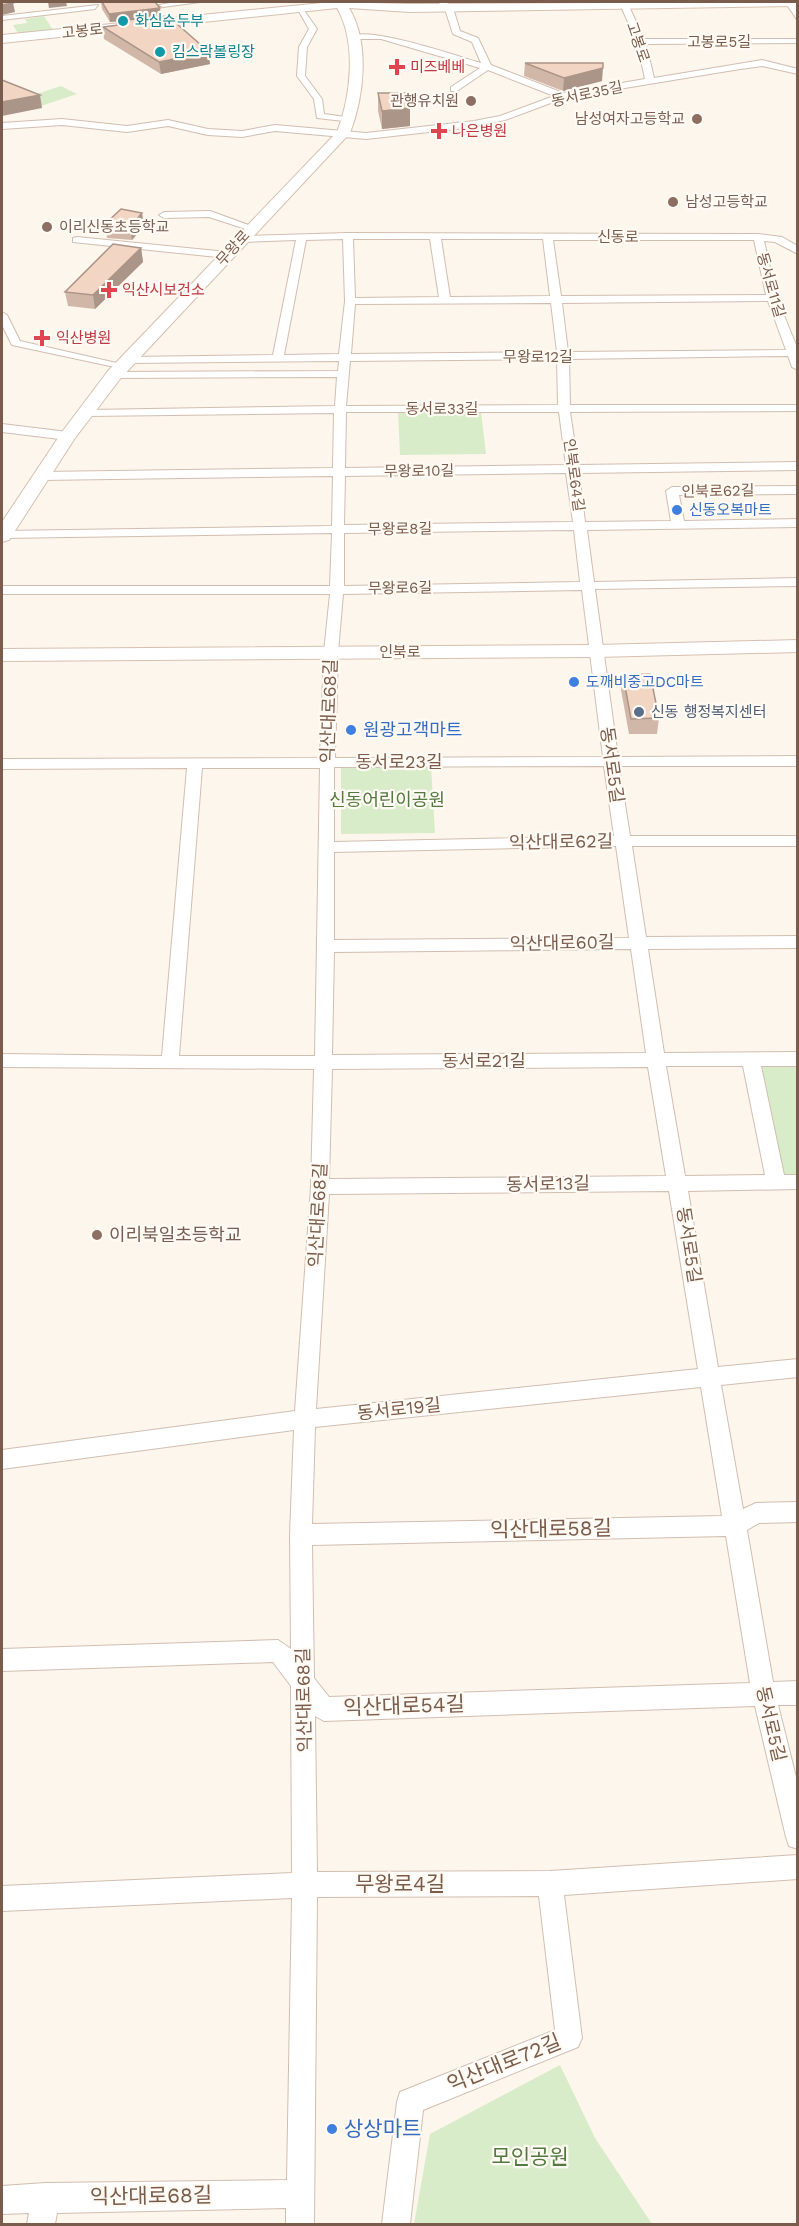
<svg xmlns="http://www.w3.org/2000/svg" width="799" height="2226" font-family="'Work Sans','Noto Sans KR',sans-serif">
  <style>
    .green { fill: #d8ecc9 }
    .lines { fill: none; stroke-linecap: round; stroke-linejoin: round }
    .street-casing { stroke: #d1beb0; stroke-width: 2 }
    .secondary-casing { stroke: #d6c0b0; stroke-width: 2 }
    .street { fill: #fff; fill-rule: evenodd }
    .secondary { fill: #fff; fill-rule: evenodd }
    .wall { fill: #d1b7a8 }
    .shaded-wall { fill: #aa9588 }
    .building { fill: #f3d5c3; stroke: #aa9588; stroke-width: 1.5 }
    .culture-dot { fill: #0f9aa8; stroke: #fffaf3; stroke-width: 2 }
    .health-dot { fill: #e0444e; stroke: #fffaf3; stroke-width: 2 }
    .education-dot { fill: #8d6e63; stroke: #fffaf3; stroke-width: 2 }
    .shop-dot { fill: #3f7fe0; stroke: #fffaf3; stroke-width: 2 }
    .service-dot { fill: #5c6f8a; stroke: #fffaf3; stroke-width: 2 }
    .labels { text-anchor: middle; stroke-width: 4.5; stroke-linejoin: round; paint-order: stroke }
    .far-culture-label { font-size: 15px; fill: #0d838f; stroke: #fffaf3; text-anchor: start }
    .far-street-label { font-size: 15px; fill: #7a5c4d; stroke: #fffaf3 }
    .far-health-label { font-size: 15px; fill: #be3a42; stroke: #fffaf3; text-anchor: start }
    .far-education-label { font-size: 15px; fill: #785e54; stroke: #fffaf3; text-anchor: end }
    .far-shop-label { font-size: 15px; fill: #366cbe; stroke: #fffaf3; text-anchor: start }
    .far-service-label { font-size: 15px; fill: #4e5e75; stroke: #fffaf3; text-anchor: start }
    .street-label { font-size: 18px; fill: #7a5c4d; stroke: #fffaf3 }
    .shop-label { font-size: 18px; fill: #366cbe; stroke: #fffaf3; text-anchor: start }
    .park-label { font-size: 18px; fill: #537a41; stroke: #fffaf3 }
    .education-label { font-size: 18px; fill: #785e54; stroke: #fffaf3; text-anchor: start }
    .near-street-label { font-size: 21px; fill: #7a5c4d; stroke: #fffaf3 }
    .near-shop-label { font-size: 21px; fill: #366cbe; stroke: #fffaf3; text-anchor: start }
    .near-park-label { font-size: 21px; fill: #537a41; stroke: #fffaf3 }
  </style>
  <rect width="100%" height="100%" fill="#fdf6ec"/>
  <path class="green" d="M44,16l9,14 -34,5 -6,-10 14,-2 -2,-4z
    M61,86l16,8 -36,12 -17,-8z
    M398,411h83l5,43 -86,1z
    M431,766l4,67 -94,1v-67z
    M758,1063h39v113l-16,1z
    M560,2065l35,73 57,86h-238l16,-90z"/>
  <g class="lines">
    <g class="street-casing">
      <path id="street" d="M175,2h25l-37,5 -4,-2z
        M438,2h8l7,6 7,23 18,7 13,27 72,28 82,-14 -8,-37 -18,-40h8l17,37h154v4l-152,1 8,34 108,-18 36,9v5l-36,-8 -28,4 -170,28 -59,22 -31,7 -108,12 -91,-8 -33,6 -34,-2 -40,-9 -41,6 -65,-7 -60,4v-6l60,-4 65,7 41,-6 40,9 34,2 33,-6 91,8 108,-12 26,-5 54,-20 -66,-26 -31,21h-6v-4l29,-19 -99,-29h-28l-4,-2c19,-12 107,19 132,26l-9,-21 -19,-8 -8,-25z
        M785,2h8l5,9v10z
        M98,5l-3,4 -93,11v-4z
        M301,6l16,23 -10,18 -2,29 17,23 2,15 29,4v4l-36,-4 -3,-19 -17,-23 2,-29 10,-18 -12,-21z
        M210,211l47,17 -5,3 -43,-14 -45,1 -5,-3 5,-3z
        M348,233l410,1 24,3 16,9v8l-23,-12 -11,-1 13,57 21,52v20l-6,-3 -4,-11 -219,3 1,46h228v6l-228,1 8,53 220,-3v8l-219,3 6,49 86,-1 -5,-30 6,-4 126,-1v8l-119,1 5,26 114,-2v8l-211,3 7,52 204,-4v8l-203,3 23,168 180,-1v10h-179l11,70h168v10h-166l14,91 152,-1v12l-150,1 16,104 134,-1v14h-37l23,109h14v14l-110,2 30,176 80,-8v18l-77,8 22,124 13,-6 42,-1v20l-39,1 -12,7 26,152 25,-1v24h-20l20,80v64l-9,-3 -3,-9 -31,-131 -431,15 -9,-5 2,156 233,-1 248,-16v24l-234,16 18,143 -4,9 -155,63 -13,114h-28l15,-122 3,-10 155,-62 -16,-134 -222,1 -3,327h-28v-16l-229,5 -2,11h-28l2,-11 -27,1v-28l43,-3 242,-3 5,-282 -290,13v-25l290,-13 -1,-187 -18,-24 -271,9v-22l276,-9 13,9 -1,-114 4,-105 -292,39v-19l293,-39 16,-224 3,-118 -312,-2v-13l160,2 25,-288 -185,1v-10l318,-1 4,-106 6,-58h-328v-8h328l2,-53 -329,5 -1,-7 330,-5 1,-50 -292,4 -6,-4 6,-4 292,-4 1,-55 -247,3 -6,-3 6,-3 248,-4 2,-29 -223,1 -6,-3 6,-3 224,-1 1,-10 -209,2 -6,-3 6,-3 143,-2 23,-115 -54,2 -5,-3 5,-3zM343,239l2,62 -6,53 -55,1 22,-115zM353,239h77l9,58 -84,1zM441,239h102l7,57 -100,1zM553,240h201l12,55 -205,1zM768,301l18,49 -218,2 -6,-49zM551,303l6,49 -206,2 4,-50zM557,359l1,46 -212,1 4,-45zM346,412h213l7,53 -221,3zM566,473l7,49 -229,3 1,-49zM574,530l6,52 -236,4v-53zM582,590l21,167 -268,1 3,-106 5,-58zM604,766l10,70 -280,6v-75zM202,768h118l-5,288h-136zM616,846l13,92 -295,2v-88zM631,949l15,104 -314,2 2,-103zM666,1066h77l22,109 -80,1zM648,1067l18,109 -337,3 3,-110zM669,1191l29,178 -382,40 13,-215zM701,1387l21,129 -410,8 3,-97zM726,1536l24,147 -421,14 -15,-19 -2,-133z
        M77,237l150,15 5,3 -5,3 -154,-16v-4z
        M2,312l5,3 13,26 110,25 -6,3 -112,-24 -10,-20z
        M2,424l66,8 6,4 -6,4 -66,-8z"/>
    </g>
    <g class="secondary-casing">
      <path id="secondary" d="M332,2l78,2 388,-2v4l-388,6 -61,-4c21,34 15,89 1,125l-230,246 -45,59 -66,102 -7,2v-20l60,-90 46,-61 229,-239c14,-35 20,-90 0,-124l-335,35v-8z
        M798,640v12l-202,5 -594,4v-12l594,-4z"/>
    </g>
    <use href="#street" class="street"/>
    <use href="#secondary" class="secondary"/>
  </g>
  <path class="wall" d="M101,2l60,14 49,48 -49,10 -57,-35 -1,-12 13,-2v-4l-6,1 -8,-13z
    M525,63l77,18 -39,10 -39,-15z
    M378,93l32,15v18l-28,3 -4,-18z
    M105,224l39,2 -12,14 -25,-2z
    M141,248l2,14 -48,47 -27,-3 -3,-14z
    M623,675l36,43 -2,16h-28l-8,-44z"/>
  <path class="shaded-wall" d="M48,2h18l1,4 -18,2z
    M13,3l2,9 -13,3v-10z
    M160,8l1,9 -51,5 -1,-8z
    M209,52l1,12 -49,10 -2,-12z
    M603,68l-1,13 -39,10 1,-13z
    M40,95l2,13 -40,8v-14z
    M410,108v18l-28,3v-18z
    M142,213l2,13 -12,14 -2,-13z
    M141,248l2,14 -48,47 -2,-14z"/>
  <path class="building" d="M2,2h10l1,1 -11,2z
    M102,2h53l5,6 -51,6z
    M168,16l41,36 -50,10 -56,-35 16,-2 -3,-4z
    M525,63h78v5l-39,10z
    M2,80l38,15 -38,7z
    M378,93h29l3,15 -28,3z
    M121,209l21,4 -12,14 -25,-3z
    M113,244l28,4 -48,47 -28,-3z
    M650,674l9,44 -28,1 -8,-44z"/>
  <g class="culture-dot">
    <circle cx="123" cy="21" r="6"/>
    <circle cx="160" cy="52" r="6"/>
  </g>
  <g class="health-dot">
    <path d="M394 58h6v6h6v6h-6v6h-6v-6h-6v-6h6z"/>
    <path d="M436 122h6v6h6v6h-6v6h-6v-6h-6v-6h6z"/>
    <path d="M106 281h6v6h6v6h-6v6h-6v-6h-6v-6h6z"/>
    <path d="M39 329h6v6h6v6h-6v6h-6v-6h-6v-6h6z"/>
  </g>
  <g class="education-dot">
    <circle cx="471" cy="101" r="6"/>
    <circle cx="697" cy="119" r="6"/>
    <circle cx="673" cy="202" r="6"/>
    <circle cx="47" cy="227" r="6"/>
    <circle cx="97" cy="1235" r="6"/>
  </g>
  <g class="shop-dot">
    <circle cx="677" cy="510" r="6"/>
    <circle cx="574" cy="682" r="6"/>
    <circle cx="351" cy="730" r="6"/>
    <circle cx="332" cy="2129" r="6"/>
  </g>
  <circle class="service-dot" cx="639" cy="712" r="6"/>
  <g class="labels">
    <g class="far-culture-label">
      <text x="135" y="26">화심순두부</text>
      <text x="172" y="57">킴스락볼링장</text>
    </g>
    <g class="far-street-label">
      <text transform="translate(82 31) rotate(-6)" y="5">고봉로</text>
      <text transform="translate(638 42) rotate(71)" y="5">고봉로</text>
      <text x="719" y="47">고봉로5길</text>
      <text transform="translate(587 94) rotate(-12)" y="5">동서로35길</text>
      <text x="618" y="242">신동로</text>
      <text transform="translate(233 248) rotate(-48)" y="5">무왕로</text>
      <text transform="translate(771 285) rotate(74)" y="5">동서로11길</text>
      <text x="538" y="362">무왕로12길</text>
      <text x="442" y="414">동서로33길</text>
      <text transform="translate(419 471) rotate(-1)" y="5">무왕로10길</text>
      <text transform="translate(574 475) rotate(82)" y="5">인북로64길</text>
      <text transform="translate(718 491) rotate(-1)" y="5">인북로62길</text>
      <text transform="translate(400 529) rotate(-1)" y="5">무왕로8길</text>
      <text transform="translate(400 588) rotate(-1)" y="5">무왕로6길</text>
      <text x="400" y="657">인북로</text>
    </g>
    <g class="far-health-label">
      <text x="410" y="72">미즈베베</text>
      <text x="452" y="136">나은병원</text>
      <text x="122" y="295">익산시보건소</text>
      <text x="56" y="343">익산병원</text>
    </g>
    <g class="far-education-label">
      <text x="459" y="106">관행유치원</text>
      <text x="685" y="124">남성여자고등학교</text>
      <text x="685" y="207" text-anchor="start">남성고등학교</text>
      <text x="59" y="232" text-anchor="start">이리신동초등학교</text>
    </g>
    <g class="far-shop-label">
      <text x="689" y="515">신동오복마트</text>
      <text x="586" y="687">도깨비중고DC마트</text>
    </g>
    <g class="far-service-label">
      <text x="651" y="717">신동 행정복지센터</text>
    </g>
    <g class="street-label">
      <text transform="translate(329 711) rotate(-88)" y="6">익산대로68길</text>
      <text x="399" y="768">동서로23길</text>
      <text transform="translate(612 765) rotate(82)" y="6">동서로5길</text>
      <text transform="translate(561 842) rotate(-1)" y="6">익산대로62길</text>
      <text transform="translate(562 943) rotate(-1)" y="6">익산대로60길</text>
      <text x="484" y="1067">동서로21길</text>
      <text transform="translate(548 1184) rotate(-1)" y="6">동서로13길</text>
      <text transform="translate(318 1215) rotate(-87)" y="6">익산대로68길</text>
      <text transform="translate(689 1245) rotate(81)" y="6">동서로5길</text>
      <text transform="translate(399 1409) rotate(-6)" y="6">동서로19길</text>
      <text transform="translate(304 1700) rotate(-91)" y="6">익산대로68길</text>
      <text transform="translate(771 1724) rotate(77)" y="6">동서로5길</text>
    </g>
    <g class="shop-label">
      <text x="363" y="736">원광고객마트</text>
    </g>
    <g class="park-label">
      <text x="387" y="806">신동어린이공원</text>
    </g>
    <g class="education-label">
      <text x="109" y="1241">이리북일초등학교</text>
    </g>
    <g class="near-street-label">
      <text transform="translate(551 1529) rotate(-1)" y="7">익산대로58길</text>
      <text transform="translate(404 1706) rotate(-2)" y="7">익산대로54길</text>
      <text x="400" y="1891">무왕로4길</text>
      <text transform="translate(504 2063) rotate(-22)" y="7">익산대로72길</text>
      <text transform="translate(151 2196) rotate(-1)" y="7">익산대로68길</text>
    </g>
    <g class="near-shop-label">
      <text x="344" y="2136">상상마트</text>
    </g>
    <g class="near-park-label">
      <text x="530" y="2164">모인공원</text>
    </g>
  </g>
  <rect width="799" height="2226" fill="none" stroke="#7a5c4d" stroke-width="6"/>
</svg>
